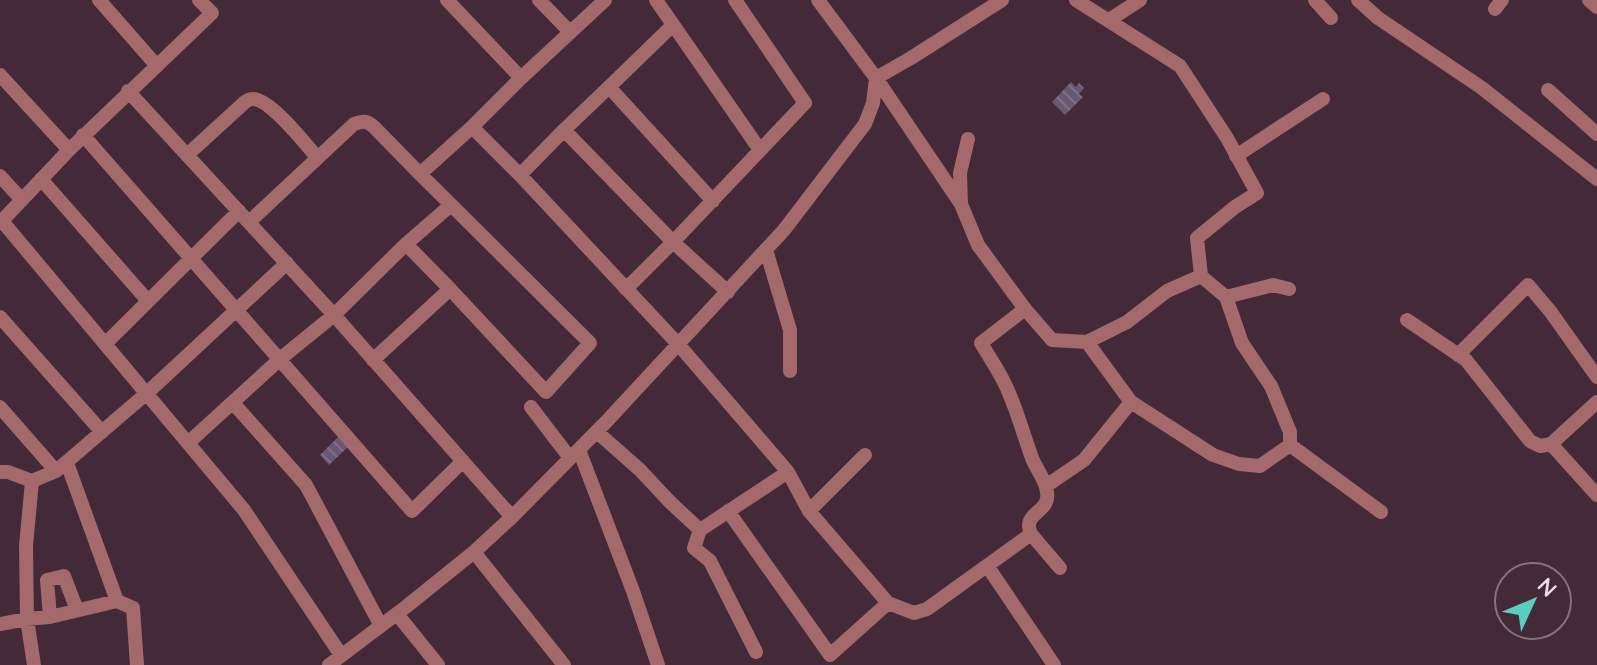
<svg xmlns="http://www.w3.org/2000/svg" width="1597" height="665" font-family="Quicksand,sans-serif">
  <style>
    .building { fill: url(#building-back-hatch) }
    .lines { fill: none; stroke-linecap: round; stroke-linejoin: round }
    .minor { stroke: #a3696b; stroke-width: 14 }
  </style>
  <defs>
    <pattern id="building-back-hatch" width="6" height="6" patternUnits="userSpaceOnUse" patternTransform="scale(2)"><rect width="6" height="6" fill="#695873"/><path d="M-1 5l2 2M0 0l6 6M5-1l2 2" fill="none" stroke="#7f7087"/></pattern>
  </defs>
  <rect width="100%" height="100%" fill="#442938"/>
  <path class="building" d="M1071,82l5,5 3,-4 5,5 -5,6 4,3 -18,18 -13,-13z
    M339,436l10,10 -20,19 -9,-10z"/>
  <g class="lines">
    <path class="minor" d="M99,0l58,66
      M447,0l74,78 84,-78
      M539,0l31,32
      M656,0l104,150
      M818,0l58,78 35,-20 91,-58
      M1315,0l16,18
      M1358,0l20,18 104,70 115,91
      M1589,0l8,7
      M1495,9l7,-9
      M1109,20l31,-20
      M673,25l-64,62 104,114
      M0,75l69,75
      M876,78l85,126
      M609,87l-45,43 109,112 -47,47
      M1548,90l49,44
      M128,91l206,224 178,202
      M472,127l49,-49
      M564,130l-44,45 158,169 110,128 -88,58
      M83,135l329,376 51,-50
      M968,139l-8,34 1,31 17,41 47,64 -44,34c10,17 21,32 28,50 9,21 15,43 23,65 4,11 14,22 15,34 4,21 -26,20 -16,42l29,34
      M187,155l58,-53c2,-1 4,-3 7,-3 18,-1 53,45 65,58
      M1236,156l87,-57
      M0,176l22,24
      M41,179l107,122
      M2,221l242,289 97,145
      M249,222l105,-98c10,-4 14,-3 21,4l45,46
      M0,223l69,-73 143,-137 -13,-13
      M406,244l45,-39
      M766,250l24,80v41
      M728,292l-55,-50 132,-139 -70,-103
      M1226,297l47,-12 16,4
      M1025,309l27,31 35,2 40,-20 40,-31 34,-15
      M0,317l102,115
      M1407,320l59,40 64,81 10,5 11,-2 46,51
      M1087,342l44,60
      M105,344l134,-133
      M1458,355l70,-70 22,26 47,66
      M373,360l77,-71 96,103 44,-49 -170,-169 52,-47 48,48
      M233,403l73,82 75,141
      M0,407l56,64 91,-78 140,-130
      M531,407l39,51
      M597,432l43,38 30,32 30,28 -6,18 16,13 46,91
      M188,443l92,-84 54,-44 72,-71 44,45
      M1551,444l46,-42
      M1290,445l91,67
      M579,450l54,141 25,74
      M0,472h8l24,9
      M788,472l21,39 79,92 26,10 13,-4 104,-75
      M1046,486l38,-26 47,-58 82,53 26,9 21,2 30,-21v-13l-19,-46 -29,-43 -16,-46 -25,-21 -4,-38 38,-31 22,-14 -30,-55 -47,-72 -104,-66
      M728,511l102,144 58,-52
      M809,511l56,-56
      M474,552l90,113
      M988,567l66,98
      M117,601l16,7 4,57
      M397,614l41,51
      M50,617l-3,-37 17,-4 13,34
      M0,624l27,-5 -1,-73 6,-65 24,-10
      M34,665l-7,-46 23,-2 67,-16 -50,-138
      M329,665l78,-59 67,-54 38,-35 94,-95 178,-192 81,-106 8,-21 3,-25"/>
  </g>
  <g transform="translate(1533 601) rotate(46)"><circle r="38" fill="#442938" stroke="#89717e" stroke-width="2"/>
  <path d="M0-6L14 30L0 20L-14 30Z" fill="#59cebe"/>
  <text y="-12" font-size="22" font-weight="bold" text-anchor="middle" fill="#f0dee7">N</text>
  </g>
</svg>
